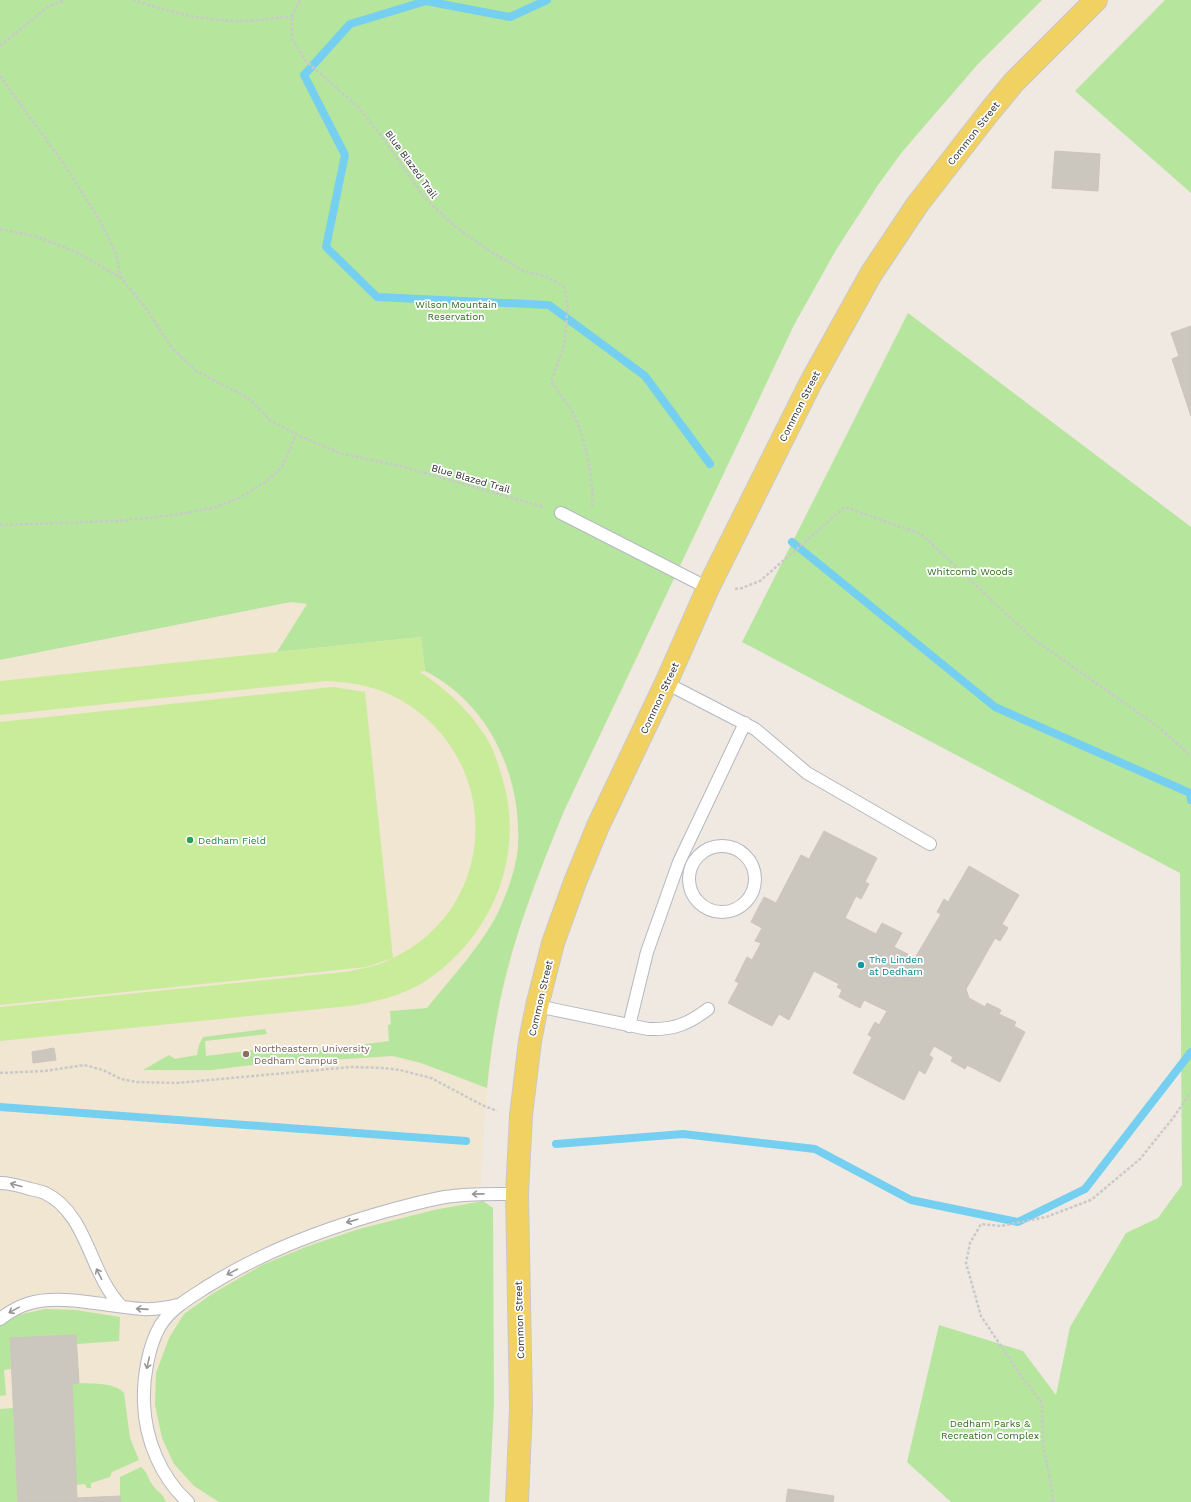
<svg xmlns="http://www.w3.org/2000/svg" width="1191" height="1502" font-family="'Work Sans',sans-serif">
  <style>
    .education { fill: #f0e6d1 }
    .green { fill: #b6e59e }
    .pitch { fill: #c9ec9a }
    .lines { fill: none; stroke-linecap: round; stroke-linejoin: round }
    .stream { stroke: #75cff0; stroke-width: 8 }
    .building { fill: #cbc7bf; stroke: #cbc5ba }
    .service-casing { stroke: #b4b7c1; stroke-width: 14 }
    .primary-casing { stroke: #c9c9c9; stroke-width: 24 }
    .path { stroke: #c9c9c9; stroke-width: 2.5; stroke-dasharray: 3 2; stroke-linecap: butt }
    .service { stroke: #fff; stroke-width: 12 }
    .primary { stroke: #f2d163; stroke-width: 22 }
    .oneway { stroke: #969696 }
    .leisure-dot { fill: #2e9e5b; stroke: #fff; stroke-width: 1.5 }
    .culture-dot { fill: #0f9aa8; stroke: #fff; stroke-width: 1.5 }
    .education-dot { fill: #8d6e63; stroke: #fff; stroke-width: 1.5 }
    .labels { text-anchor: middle; stroke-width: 3.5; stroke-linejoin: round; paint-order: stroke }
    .street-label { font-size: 10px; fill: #2e2e2e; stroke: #fff }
    .park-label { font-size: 10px; fill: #2c6e1b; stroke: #fff }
    .leisure-label { font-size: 10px; fill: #27864d; stroke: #fff; text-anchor: start }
    .culture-label { font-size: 10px; fill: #0d838f; stroke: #fff; text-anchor: start }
    .education-label { font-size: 10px; fill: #785e54; stroke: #fff; text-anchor: start }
  </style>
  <rect width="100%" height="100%" fill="#efe9e1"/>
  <path class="education" d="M291,602l352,44 -79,165 -23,58 -23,63 -17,66 -7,37 -9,76 -5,82 1,309h-481v-842z"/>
  <path class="green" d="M0,0h1042l-64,64 -76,88 -24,33 -42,65 -42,75 -230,486c-16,39 -32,79 -45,119 -17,51 -27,105 -32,158l-66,-25 -28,-7 -142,9 -39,5h-69l26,-15 6,4 22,-4 2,-10 4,-8 62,-8 2,5 -62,7 1,15 63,-8 44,3 76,-10 -1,-16 3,-1 -1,-13 37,-3c24,-30 59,-67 74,-102 8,-18 15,-39 17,-58 4,-72 -28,-144 -93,-177l-4,-34 -144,15 30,-48 -16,-2 -291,58z
    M1165,0h26v193l-116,-102z
    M908,313l283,214v975h-240l-44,-40 32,-137 84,26 33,44 14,-68 56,-94 32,-15 24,-33 -2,-312 -438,-231z
    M483,1201l10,7 1,195 -5,99h-270l-25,-16 -20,-22 -12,-26 -7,-33 1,-32 13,-35 15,-24 28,-20 50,-29 46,-19 51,-17 75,-19z
    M45,1309l31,1 44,7 -1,24 -42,3 -1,-9 -66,3 1,31 -7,1 2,25 -6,1v-71l17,-10z
    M79,1383c14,1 35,-1 45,10l6,45 9,22 -27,12 -2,5 -19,6v5h-4l-2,-4 -9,1 -4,-101z
    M13,1408l5,94h-18v-93z
    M141,1467c7,5 7,13 13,20 6,7 8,5 12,15h-46v-25z"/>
  <path class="pitch" d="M421,637l4,34 -5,1c27,18 48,37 66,65 7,11 11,24 15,37 26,79 -8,163 -77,208 -23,14 -49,20 -75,24l-349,35v-34l345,-35c15,-3 30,-5 44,-12 116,-52 114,-211 2,-265 -21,-10 -43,-13 -65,-14l-326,34v-34z
    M333,687l32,5 28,266 -27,9 -366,38v-283z"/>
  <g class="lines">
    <path class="stream" d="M547,0l-37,17 -84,-16 -76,23 -46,51 41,80 -19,92 51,50 172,8 96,71 65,88
      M792,542l203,165 195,86 1,7
      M0,1107l466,34
      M556,1144l127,-10 132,15 96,51 107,22 67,-33 106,-137"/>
  </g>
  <path class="building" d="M1055,151l45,3 -2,37 -46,-3z
    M1191,326v90l-19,-57 7,-3 -8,-23z
    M824,831l53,27 -12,24 4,2 -8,15 -5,-3 -11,22 31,16 6,-11 20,10 -8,14 21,11 26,-44 -4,-2 7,-13 4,3 21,-36 50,29 -17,29 6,4 -8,13 -5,-3 -29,51 3,9 16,9 2,-4 14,7 -2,4 17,8 -2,4 11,6 -25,50 -33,-17 -2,4 -14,-8 2,-4 -19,-11 -5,9 4,3 -8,16 -6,-4 -15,30 -51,-27 19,-36 -4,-2 7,-13 4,3 8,-14 -23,-11 -4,8 -21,-11 3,-7 -5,-3 2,-3 -25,-13 -25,49 -10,-6 -7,12 -44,-23 11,-20 -4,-2 12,-24 5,3 9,-17 -6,-2 7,-13 -11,-6 13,-25 12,6 25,-48 8,4z
    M54,1048l2,12 -23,3 -1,-11z
    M76,1335l3,48 -7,1 5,114 43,-2 1,6h-103l-8,-164z
    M788,1489l46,7 -1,6h-47z"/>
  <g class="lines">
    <g class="service-casing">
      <path id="service" d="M561,513l147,75
        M666,683l89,46 52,44 123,71
        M689 879a33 33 0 1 1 66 0a33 33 0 1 1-66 0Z
        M537,1006l111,23c26,1 40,-5 60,-20
        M629,1026l18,-74 32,-90 66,-139
        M0,1183c11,0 20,3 30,6 5,1 10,2 15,4 43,21 44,80 76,113
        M0,1319c8,-6 17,-12 27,-15 33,-11 81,3 116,5 12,1 24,-2 36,-4
        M188,1502c-27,-24 -43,-63 -44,-99 -1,-24 4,-56 16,-77 11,-18 31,-29 48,-40 55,-34 110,-55 172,-73 22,-6 43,-12 65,-16 24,-4 48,-3 72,-3"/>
    </g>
    <g class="primary-casing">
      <path id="primary" d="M517,1502l4,-94 -4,-214 4,-79 9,-74 7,-35 16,-63 22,-61 23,-56 68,-143 42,-95 103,-206 60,-108 46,-69 73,-94 24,-29 82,-82"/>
    </g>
    <path class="path" d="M133,0c25,8 51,16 77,19 27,4 55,1 82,-3
      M300,0l-8,16v22l13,22 54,48 21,26 44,63 28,27 31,23 41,24 23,6 17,10 4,18 -4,41 -13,35c7,11 17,22 23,34 11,24 20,64 18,91
      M0,46l46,-38 19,-8
      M0,76l66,91 33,52 17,34 5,25
      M0,229l35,7 41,16 45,26 25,30 25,39 25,24 52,27 23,23 25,13 43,19 61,13 144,41
      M0,525l116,-4 60,-6 40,-8 23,-9 28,-17 15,-14 14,-33
      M735,589l7,-1 18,-7 85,-74 76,27 111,104 128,90 31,28
      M0,1073l45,-2 39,-6 19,5 18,9 16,3 40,1 174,-16 33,1 16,2 31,8 51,27 15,6
      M1053,1502l-3,-23 -7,-32 -1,-44 -21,-27 -40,-60 -15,-53 4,-20 11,-19 20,2 45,-9 45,-17 49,-41 33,-41 18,-26"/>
    <use href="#service" class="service"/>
    <use href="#primary" class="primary"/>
  </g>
  <defs><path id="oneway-shaft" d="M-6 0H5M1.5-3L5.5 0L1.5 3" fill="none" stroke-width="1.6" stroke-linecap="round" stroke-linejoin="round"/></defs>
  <g class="oneway">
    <use href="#oneway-shaft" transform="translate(16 1185) rotate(-165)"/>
    <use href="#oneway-shaft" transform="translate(478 1194) rotate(179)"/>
    <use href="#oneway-shaft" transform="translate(352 1221) rotate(164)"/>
    <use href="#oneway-shaft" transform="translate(232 1272) rotate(152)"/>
    <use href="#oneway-shaft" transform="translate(99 1274) rotate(-116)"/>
    <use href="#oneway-shaft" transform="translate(142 1309) rotate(-176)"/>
    <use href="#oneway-shaft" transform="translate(14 1310) rotate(151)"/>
    <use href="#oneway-shaft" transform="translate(148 1363) rotate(103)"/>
  </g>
  <circle class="leisure-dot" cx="190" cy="840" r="4"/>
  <circle class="culture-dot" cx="861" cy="965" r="4"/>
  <circle class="education-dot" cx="246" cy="1054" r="4"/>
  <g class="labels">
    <g class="street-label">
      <text transform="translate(973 133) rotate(-52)" y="4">Common Street</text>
      <text transform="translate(412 164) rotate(54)" y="4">Blue Blazed Trail</text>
      <text transform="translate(799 406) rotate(-63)" y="4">Common Street</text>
      <text transform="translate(471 478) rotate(16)" y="4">Blue Blazed Trail</text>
      <text transform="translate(659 698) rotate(-65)" y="4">Common Street</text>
      <text transform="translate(540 998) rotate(-77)" y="4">Common Street</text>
      <text transform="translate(519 1320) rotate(-92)" y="4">Common Street</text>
    </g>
    <g class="park-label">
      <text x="456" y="308">Wilson Mountain<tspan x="456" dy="12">Reservation</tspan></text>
      <text x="970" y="575">Whitcomb Woods</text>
      <text x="990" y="1427">Dedham Parks &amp;<tspan x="990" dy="12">Recreation Complex</tspan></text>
    </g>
    <g class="leisure-label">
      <text x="198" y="844">Dedham Field</text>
    </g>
    <g class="culture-label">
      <text x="869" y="963">The Linden<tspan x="869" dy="12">at Dedham</tspan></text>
    </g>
    <g class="education-label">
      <text x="254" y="1052">Northeastern University<tspan x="254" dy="12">Dedham Campus</tspan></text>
    </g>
  </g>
</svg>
